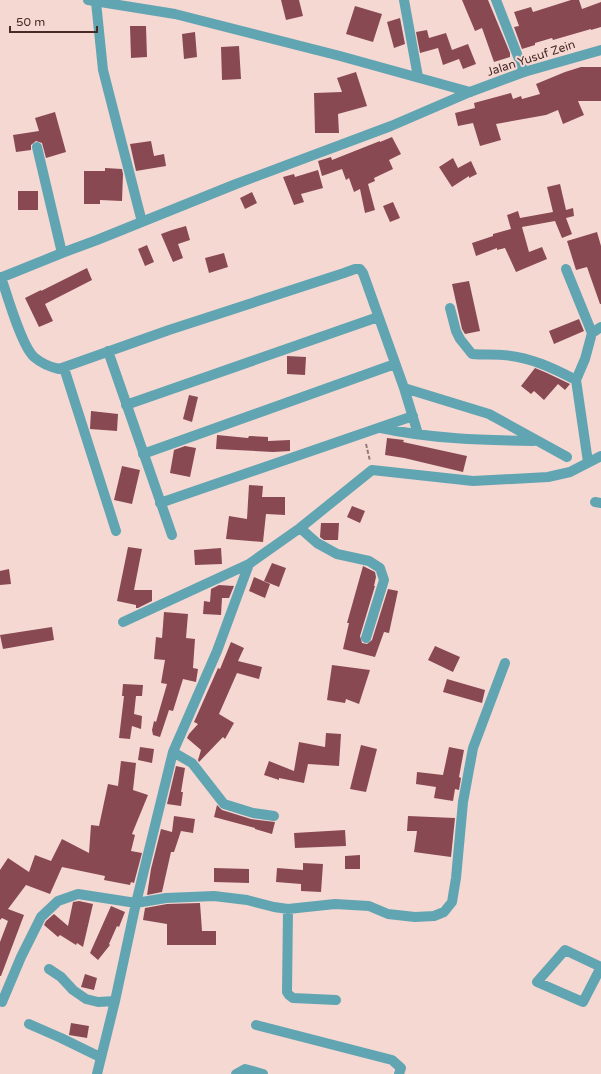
<svg xmlns="http://www.w3.org/2000/svg" width="601" height="1074" font-family="'Varela Round',sans-serif">
  <style>
    .building { fill: #884953 }
    .lines { fill: none; stroke-linecap: round; stroke-linejoin: round }
    .path { stroke: #967974; stroke-width: 2; stroke-dasharray: 4 2; stroke-linecap: butt }
    .minor { stroke: #62a5b2; stroke-width: 10 }
    .tertiary { stroke: #62a5b2; stroke-width: 10 }
    .labels { text-anchor: middle; stroke-width: 4; stroke-linejoin: round; paint-order: stroke }
    .street-label { font-size: 12px; fill: #472b26; stroke: #f6d8d2 }
  </style>
  <rect width="100%" height="100%" fill="#f6d8d2"/>
  <path class="building" d="M281,0h18l4,16 -17,4z
    M462,0h26l22,53v4l-16,5 -12,-34 -7,3z
    M571,0h8l3,9 19,-7v25l-10,3v-1l-38,11 -1,-2 -17,5v2l-13,4 -8,-22 5,-1 -5,-14 17,-5 2,5z
    M355,6l27,8 -9,28 -27,-8z
    M400,18l5,26 -11,4 -7,-26z
    M130,26h16l1,31 -16,1z
    M427,30l2,8 17,-5 6,17 16,-6 8,20 -13,5 -4,-10 -16,6 -5,-17 -18,5 -4,-21z
    M195,32l2,25 -13,2 -2,-25z
    M239,46l2,33 -19,1 -1,-33z
    M581,67h20v34h-23l6,14 -21,9 -5,-14 -12,5 -50,9 5,16 -21,6 -7,-23 -15,3 -3,-13 20,-5 -1,-5 37,-10 2,6 8,-3 1,3 18,-5 -4,-10 29,-12z
    M356,72l11,34 -29,8 1,19h-24l-1,-40 28,-1 -5,-14z
    M55,112l11,40 -20,6 -4,-15 -6,-2 -5,4v5l-15,2 -3,-17 26,-4 -4,-13z
    M392,137l9,17 -12,6 4,9 -19,9 1,3 -7,3 7,26 -10,3 -5,-24 -6,3 -5,-14 -3,2 -4,-11 -20,7 -4,-15 13,-4 1,3 48,-19v1z
    M151,141l3,15 10,-2 2,12 -30,5 -6,-27z
    M453,158l5,10 13,-7 6,13 -8,4v-2l-17,11 -13,-20z
    M105,168l17,1 1,5 -1,27 -22,-1v4h-16v-33h21z
    M318,170l5,18 -22,6 3,8 -10,3 -11,-28 11,-3 1,3z
    M560,184l6,26 7,-2 1,8 -8,2 6,16 -10,4 -7,-17 -33,6 7,25 13,-5 5,12 -31,13 -11,-24 -8,2v-2l-21,8 -4,-13 21,-7v-2l18,-5 -4,-14 11,-4 2,7 33,-6 -6,-25z
    M18,191h20v19h-20z
    M252,192l5,11 -12,6 -5,-11z
    M393,202l7,16 -10,4 -7,-16z
    M186,226l4,14 -12,4 5,14 -10,4 -12,-28 11,-4z
    M597,232l4,14v58h-1l-13,-37 -11,3 -9,-29z
    M147,245l7,17 -9,4 -7,-17z
    M224,253l4,14 -19,6 -4,-15z
    M87,268l5,12 -47,24 8,17 -14,6 -14,-29 16,-8v1z
    M469,281l11,50 -15,3 -3,-5 -10,-45z
    M579,319l5,12 -30,13 -5,-13z
    M287,356l19,1 -1,18 -18,-1z
    M535,368l12,5 23,11 -5,6 -7,-6 -14,16 -10,-9 -3,3 -10,-8z
    M189,395l9,2 -6,25 -9,-3z
    M91,411l27,3 -1,17 -27,-2z
    M217,435l31,3 1,-2 19,1v4l22,-1v11l-17,1 -57,-3z
    M387,438l17,2 -1,2 64,14 -4,16 -59,-14 -19,-3z
    M185,446l11,2 -6,29 -20,-4 4,-23z
    M122,466l18,4 -8,34 -18,-4z
    M249,485l14,1 -1,11h23v18l-19,-1 -3,28 -37,-3 3,-23 18,3z
    M352,506l13,5 -5,12 -13,-6z
    M321,523h18l-1,17h-14l-4,-3z
    M128,547l14,2 -8,41h18v11l-14,7h-2v-3l-19,-4z
    M221,548l1,16 -27,1 -1,-15z
    M272,563l14,5 -7,19 -15,-6z
    M363,566l12,6 1,5 -2,9h1l-15,50 2,7 5,1 5,-4 16,-51 10,2 -9,42 -5,-1 -9,25 -32,-8 6,-26h-2z
    M9,569l2,15 -11,1v-14z
    M254,577l16,7 -5,14 -16,-7z
    M219,585l15,1 -5,12h-7l-1,17 -18,-1 1,-13 6,1 1,-13z
    M164,612l24,2 -2,24 9,1 -2,29 5,1 -2,13 -13,-3 -10,32 -4,-1 -9,27 -7,-2 -1,-5 2,-9 2,1 11,-38 -6,-1 4,-23 -11,-1 2,-22 6,1z
    M52,627l2,13 -51,9 -3,-14z
    M231,642l13,6 -6,13 24,6 -3,12 -22,-6 -18,41 15,9 -9,16 -2,-2 -24,25 -1,-2 3,-10 -14,-12 2,-4 9,-10 -4,-2 24,-54 2,1z
    M435,646l25,11 -7,15 -25,-12z
    M332,665l38,5 -11,34 -13,-5 -1,4 -18,-3z
    M447,679l38,11 -3,13 -39,-11z
    M123,684l20,1 -1,11h-6l-2,18 8,2 -1,13 -9,-3 -2,13 -11,-1 5,-42h-2z
    M326,733l15,1 -2,32 -31,-2 -4,19 -25,-5v2l-15,-5 5,-14 25,10 5,-29 26,5z
    M361,745l16,4 -11,43 -16,-3z
    M140,747l14,2 -2,14 -14,-3z
    M449,747l15,3 -5,27 2,1 -2,12 -4,-1 -2,12 -19,-3 2,-11 -20,-3 1,-12 26,3z
    M121,761l15,2 -3,27 15,5 -16,39 3,1 -4,16 11,2 -8,30 -3,-1 -1,3 -26,-5 1,-4 -43,-9 -12,27 -24,-9 -18,24 16,6 -23,61h-1v-34l8,-21 -6,-3 -2,2v-50l8,-12 21,14 6,-17 16,6 11,-22 27,14 2,-28 8,1 9,-42 10,2z
    M176,766l9,2 -4,24h2l-2,14 -14,-2z
    M217,805l5,5 29,9 24,3 -3,12 -17,-5v-1l-41,-11z
    M174,816l21,3 -2,14 -12,-2 -7,21h-3l-9,40 -15,3 4,-26 10,-40 11,3z
    M408,816l47,2 -4,39 -37,-5 3,-21h-10z
    M345,830l1,16 -51,2 -1,-15z
    M360,855v14h-15v-13z
    M303,863l20,1 -2,28 -20,-1v-7l-25,-2 1,-14 26,2z
    M214,868l35,1v14l-35,-1z
    M79,901l14,3 -10,43 -6,-4 -1,2 -16,-10 -2,2 -14,-12 2,-4 8,-7 14,12 5,-24z
    M200,903l2,28h14v14h-49v-21l-24,-4 2,-12 22,-4z
    M111,906l14,6 -6,15 -2,-1 -8,18 1,1 -12,15 -8,-7z
    M85,974l12,4 -3,12 -13,-3z
    M71,1023l18,3 -2,12 -18,-3z"/>
  <g class="lines">
    <path class="path" d="M366,444l4,17"/>
    <path class="minor" d="M404,0l14,77
      M496,0l28,72
      M96,2l7,68 39,152
      M37,147l25,106
      M566,269l26,64 -7,26 -9,21 12,82
      M1,277c6,18 21,70 33,80 7,6 16,10 25,12l110,-39 175,-57 11,-4h5l3,4 41,115 14,46
      M0,278l62,-25 35,-13 139,-56 155,-58 79,-34
      M450,308l6,23 4,8 12,15c11,1 21,0 31,1 27,2 50,13 73,25
      M592,333l9,-6
      M108,351l64,184
      M64,368l52,163
      M404,388l85,26 78,43
      M126,405l252,-88
      M381,428c50,11 102,12 153,13
      M143,454l252,-90
      M595,502l6,1
      M160,503l253,-87
      M300,528l17,15 20,11 32,7 11,7 4,12 -18,58
      M123,622l126,-58
      M173,752l19,11 32,41 29,9 21,3
      M288,909l-1,83 2,3 4,3 43,2
      M565,950l36,17 -18,35 -46,-20z
      M49,969l12,8 12,13 13,9 12,3 17,-1
      M2,1002l19,-45 20,-40 17,-16 20,-7 58,9 30,-5 48,-2 33,4 27,7 14,2 47,-5 34,2 19,8 27,3 19,-1 10,-4 8,-10 4,-24 7,-76 10,-54 32,-85
      M29,1024l32,14 39,19
      M256,1025l136,35 9,8 -2,6
      M97,1074l18,-73 21,-98 37,-151 44,-101 32,-87 51,-36 72,-58 101,11 75,-4 22,-5 31,-16
      M236,1074l9,-5 18,5"/>
    <path class="tertiary" d="M88,0l87,14 165,42 130,36 54,-20 77,-22"/>
  </g>
  <g class="labels">
    <g class="street-label">
      <text transform="translate(531 58) rotate(-18)" y="4">Jalan Yusuf Zein</text>
    </g>
  </g>
  <path d="M10 26v6h87v-6" fill="none" stroke="#472b26" stroke-width="2"/>
  <text x="16" y="26" font-size="12" fill="#472b26" stroke="#f6d8d2" stroke-width="3" paint-order="stroke">50 m</text>
</svg>
